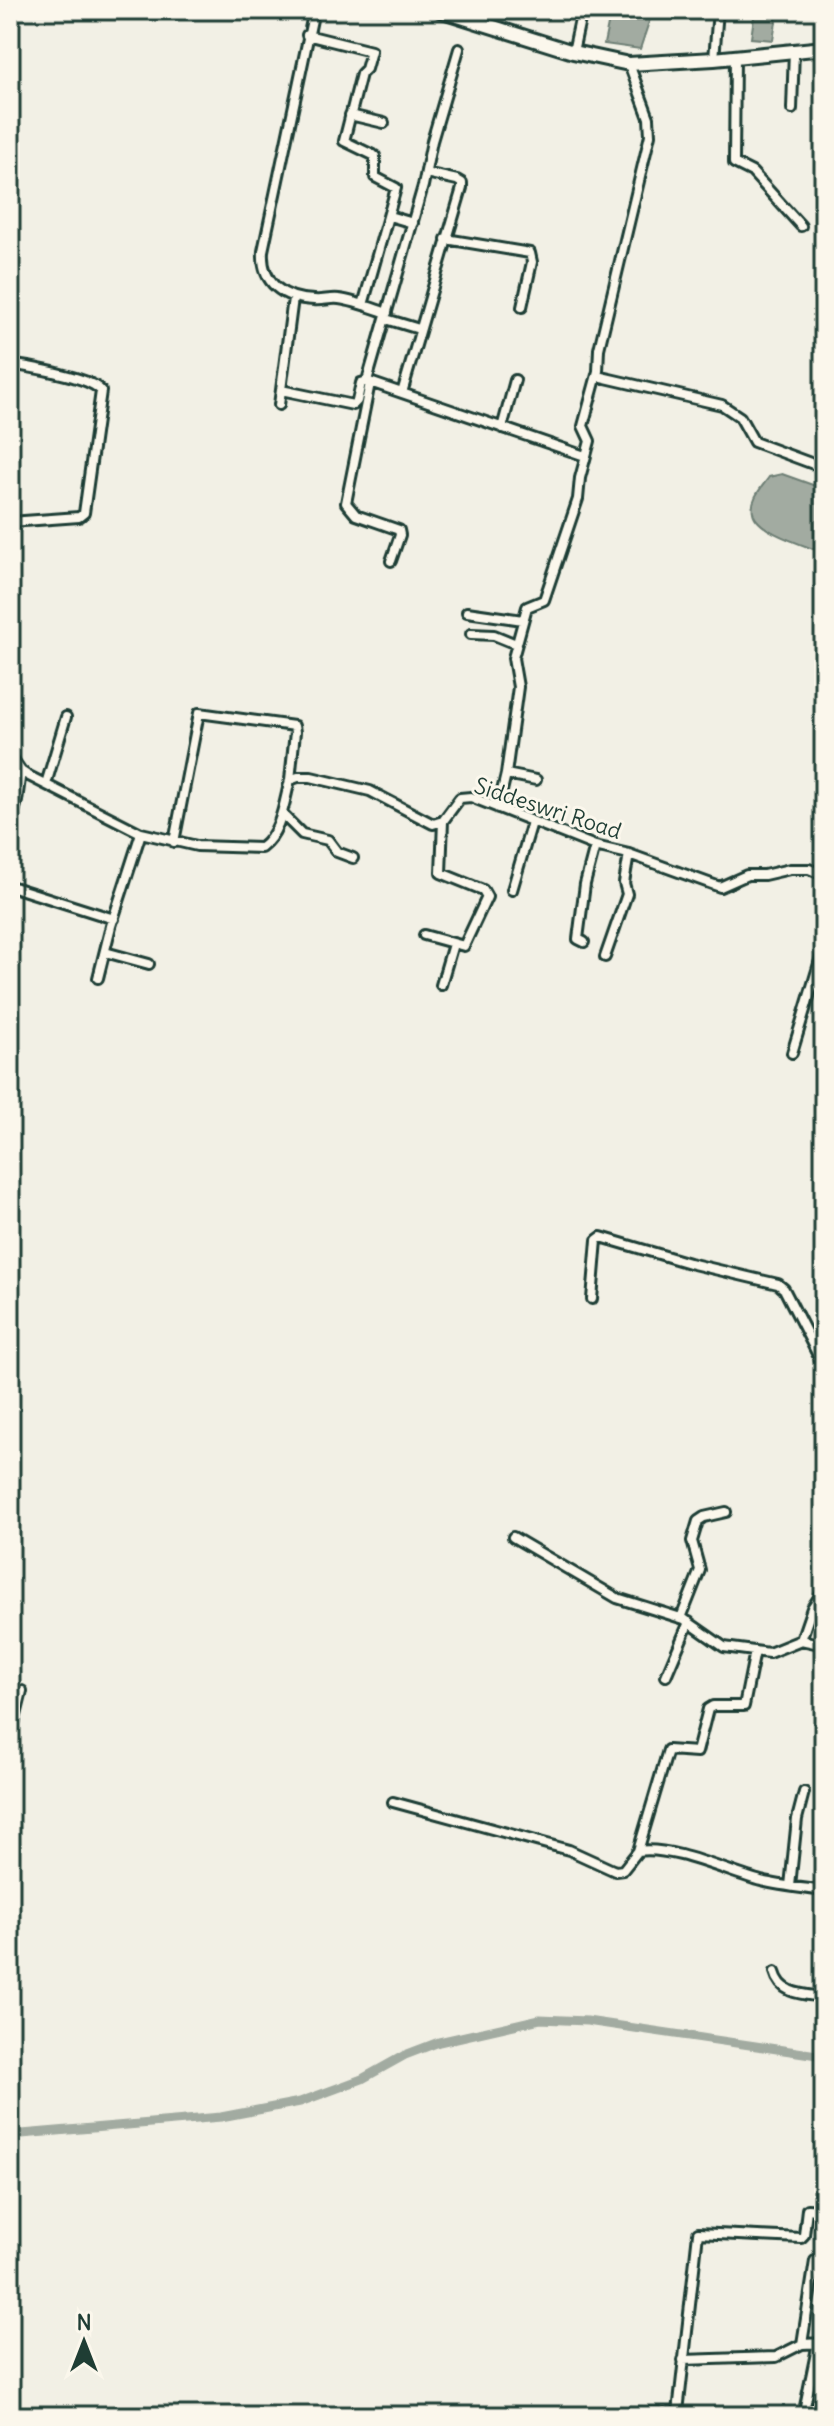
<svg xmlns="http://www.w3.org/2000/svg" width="834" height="2426" font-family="Delius,sans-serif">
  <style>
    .water { fill: #a2aba1; stroke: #6e7f75; stroke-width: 2 }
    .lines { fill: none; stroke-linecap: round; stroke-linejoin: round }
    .canal { stroke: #a2aba1; stroke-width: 9 }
    .minor-casing { stroke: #1f3d34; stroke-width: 14 }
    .primary-casing { stroke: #1f3d34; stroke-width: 18 }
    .minor { stroke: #fbf7ec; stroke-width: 8 }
    .primary { stroke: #fbf7ec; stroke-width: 12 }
    .labels { text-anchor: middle; stroke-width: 6; stroke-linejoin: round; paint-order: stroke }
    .street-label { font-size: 22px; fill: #1f3d34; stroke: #fbf7ec }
  </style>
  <rect width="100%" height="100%" fill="#f2f0e5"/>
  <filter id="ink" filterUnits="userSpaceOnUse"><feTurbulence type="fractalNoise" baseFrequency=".0125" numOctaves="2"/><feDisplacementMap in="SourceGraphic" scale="16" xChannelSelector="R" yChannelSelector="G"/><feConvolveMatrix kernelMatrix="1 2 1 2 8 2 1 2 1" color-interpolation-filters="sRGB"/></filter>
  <g filter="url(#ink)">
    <path class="water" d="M611,10h42l-13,39 -36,-5z
      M755,10h23l-5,30 -22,-2z
      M782,474l42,15v64c-17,-7 -68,-21 -71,-41 -3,-13 9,-25 16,-35z"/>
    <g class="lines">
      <path class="canal" d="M10,2135l211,-18 79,-15 62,-23 43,-24 34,-13 101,-23 47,2 237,35"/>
      <g class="minor-casing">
        <path id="minor" d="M314,10l-51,241c-2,32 20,48 51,49 8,1 16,-2 25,-1 16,2 33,9 48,14
          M307,35l64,16 -5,18 -5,5 -17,67 31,15v21l21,11 -33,117
          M573,52l9,-42
          M735,56l-1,107 18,9 49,54
          M714,59l4,-49
          M792,109l2,-59
          M350,115l34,8
          M389,216l24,7
          M446,239l84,14 2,9 -10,45
          M386,319l33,10
          M10,364c19,3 81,13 91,27l-17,122 -5,4 -69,5
          M597,376l125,29 18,12 14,25 70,26
          M367,381l56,-195 9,-45 27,-92
          M370,383l-24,120 10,12 43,15 1,5 -9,26
          M281,390l12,-92
          M402,393l60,-205v-5l-5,-3 -31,-7
          M279,405l2,-15 72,15 4,-4 4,-18 6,-2 218,75
          M502,428l13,-48
          M467,612l56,8
          M471,634l23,1 22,9
          M10,755l11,16 6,4 114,58 56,13 64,2c20,-15 23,-45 29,-68l8,-3h13l59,14 63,33 10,-3 17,-23 11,-1 124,49 34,8 91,33 27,-12h17l26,-6h19l15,6
          M506,774l30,6
          M46,784l20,-67
          M498,808l8,-34 12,-87 -5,-29 14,-51 17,-7 34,-101 2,-21 10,-37 -7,-15 15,-55 1,-22 51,-214 -1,-17 -20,-54
          M282,814l20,20 26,6 9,12 16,6
          M10,826l7,-25 4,-30
          M174,842l25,-129 95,13 1,6 -5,48
          M10,886l104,33
          M512,890l20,-68
          M424,935l40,11 23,-49 -4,-7 -42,-17 2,-52
          M584,942l-6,-3 7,-55 10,-38
          M105,952l44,12
          M605,957l22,-63 -3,-11 5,-29
          M98,978l13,-52 30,-93
          M441,985l12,-41
          M792,1053l32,-106
          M592,1299l5,-59 4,-3 88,26 89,21 6,5 40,78
          M513,1537l104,61 67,21 40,28 45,6 32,-13 23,5
          M681,1618l19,-48 -8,-29 6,-20 6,-4 22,-5
          M801,1640l11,-32 12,-18
          M666,1676l23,-54
          M10,1740l12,-49
          M393,1802l176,48 46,21 8,-1 15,-19c32,-6 90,21 123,30 20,5 42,7 63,10
          M638,1851l30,-101 29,2 11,-43 5,-3h31l11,-55
          M790,1886l7,-67 7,-27
          M775,1972c6,23 28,22 49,25
          M802,2344l13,-83
          M683,2360l93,-3 26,-13 22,-1
          M601,2416l11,-4 63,2 3,-2 20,-179 103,5 3,-3 3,-26 17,1
          M803,2416l15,-73"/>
      </g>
      <g class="primary-casing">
        <path id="primary" d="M439,10l134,42 56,12 85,-5 110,-11"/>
      </g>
      <use href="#minor" class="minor"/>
      <use href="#primary" class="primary"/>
    </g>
  </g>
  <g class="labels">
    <g class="street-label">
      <text transform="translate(548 808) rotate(18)" y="8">Siddeswri Road</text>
    </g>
  </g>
  <rect width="834" height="2426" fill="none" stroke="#fbf7ec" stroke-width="40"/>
  <rect x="20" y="20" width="794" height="2386" fill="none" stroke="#1f3d34" stroke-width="3" filter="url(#ink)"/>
  <g transform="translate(84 2342)" stroke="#fbf7ec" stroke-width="6" paint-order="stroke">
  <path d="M0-6L14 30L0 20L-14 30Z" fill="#1f3d34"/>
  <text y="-12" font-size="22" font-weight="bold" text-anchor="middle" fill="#1f3d34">N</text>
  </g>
</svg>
